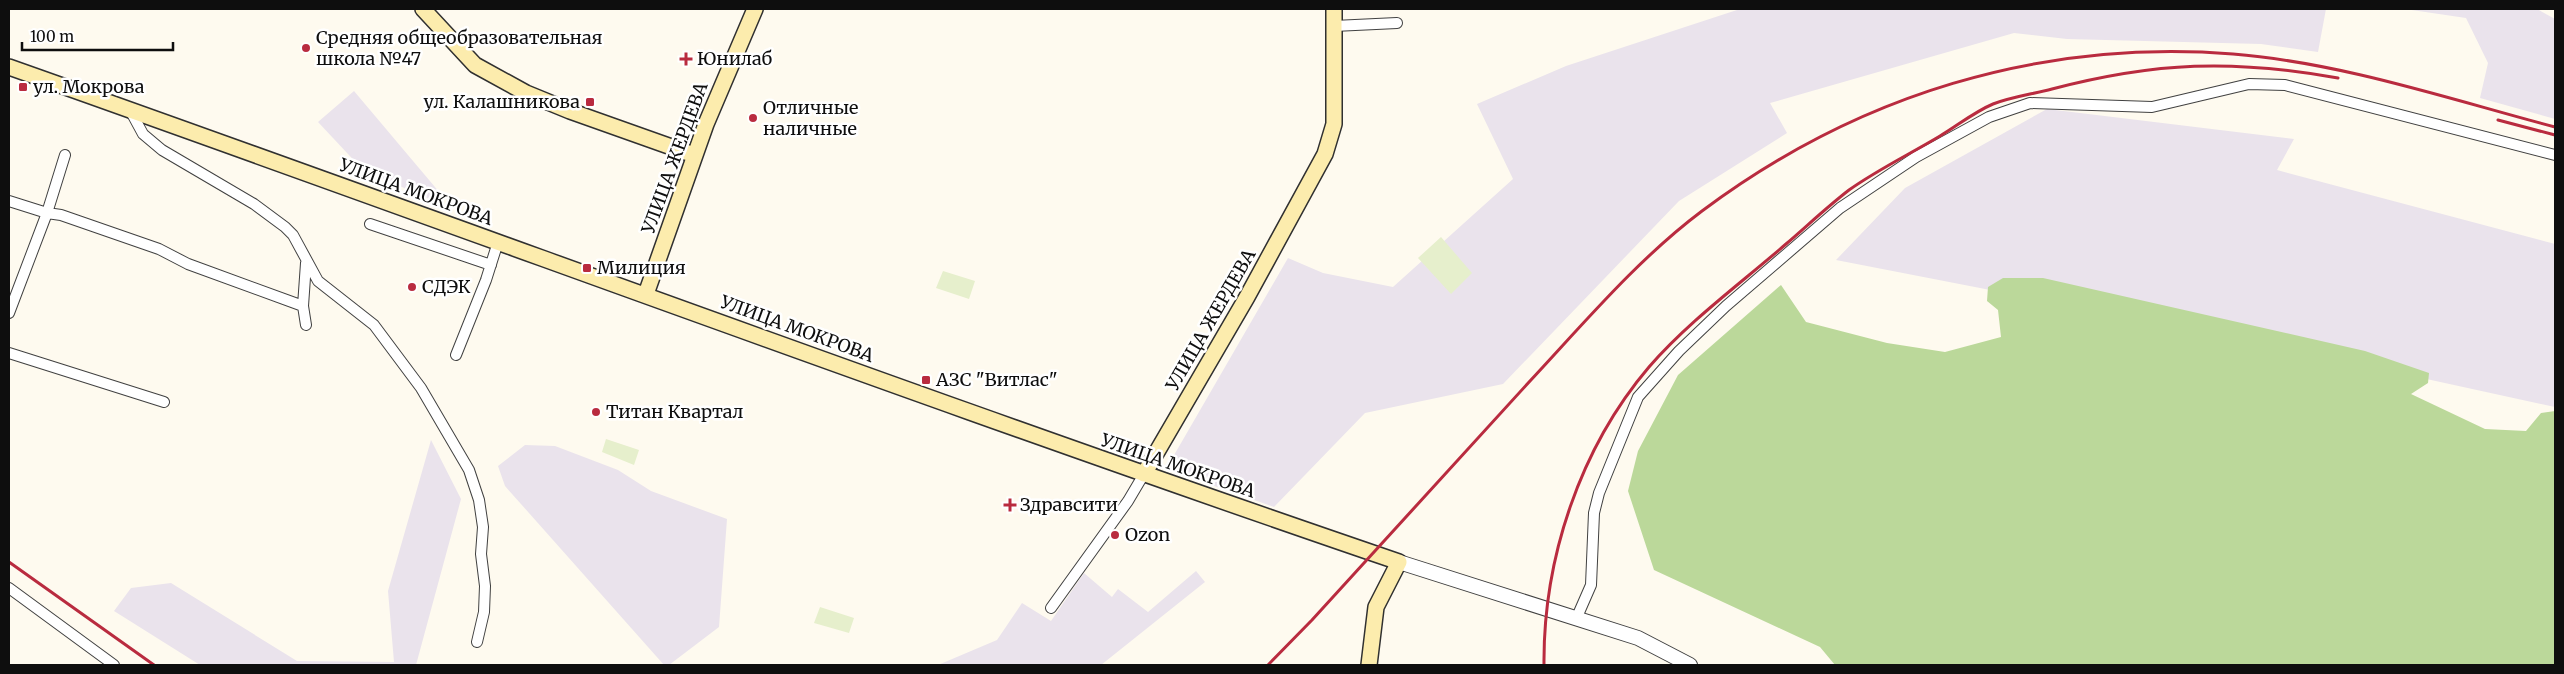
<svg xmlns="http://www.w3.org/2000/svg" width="2564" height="674" font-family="Merriweather,serif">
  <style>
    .industrial { fill: #eae3ec }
    .forest { fill: #bbd89a }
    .pitch { fill: #e6efcc }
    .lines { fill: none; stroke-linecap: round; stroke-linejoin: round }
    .minor-casing { stroke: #414141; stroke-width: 12 }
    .tertiary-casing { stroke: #414141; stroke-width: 16 }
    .secondary-casing { stroke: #303030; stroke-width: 18 }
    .minor { stroke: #fff; stroke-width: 10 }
    .tertiary { stroke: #fff; stroke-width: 14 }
    .secondary { stroke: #fcecad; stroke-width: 15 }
    .rail { stroke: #b92b3f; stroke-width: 3 }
    .poi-dot { fill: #b92b3f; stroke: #fff; stroke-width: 2 }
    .labels { text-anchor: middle; stroke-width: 5; stroke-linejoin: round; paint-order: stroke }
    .poi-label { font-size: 18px; fill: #0e0e0e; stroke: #fff; text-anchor: start }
    .street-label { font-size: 18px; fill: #0e0e0e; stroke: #fff }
  </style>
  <rect width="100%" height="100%" fill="#fefaef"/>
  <path class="industrial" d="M1740,9h586l-8,43 -57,-8 -194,-5 -53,-6 -244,70 17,30 -108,68 -176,183 -138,29 -91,94 -108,-38 122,-211 35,15 70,14 120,-108 -36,-75 89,-38z
    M2405,9h132l18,10v100l-75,-21 8,-35 -22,-45z
    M354,91l86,102 -6,8 -71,-31 -45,-48z
    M2047,109l247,30 -17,31 278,74v163l-293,-64 -426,-83 69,-72z
    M431,440l30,59 -45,166h-216l-86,-54 17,-23 40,-5 126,78 97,1 -6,-71z
    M525,445l30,1 63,24 33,21 76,28 -8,108 -50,38h-5l-159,-179 -7,-20z
    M1196,571l9,11 -104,83h-163l59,-25 25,-37 29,18 33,-48 28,24 6,-8 30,23z"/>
  <path class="forest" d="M2003,278h40l322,73 64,22 -1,10 -17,11 74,35 41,2 15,-18 14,-2v254h-720l-15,-18 -166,-77 -26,-79 10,-40 40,-76 103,-90 25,37 81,21 58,9 56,-15 -3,-27 -11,-9 1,-14z"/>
  <path class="pitch" d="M1441,237l31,36 -21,21 -33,-36z
    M943,271l32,10 -6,18 -33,-11z
    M606,439l33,11 -5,15 -32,-13z
    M820,607l34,11 -5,15 -35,-10z"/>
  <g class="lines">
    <g class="minor-casing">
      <path id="minor" d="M1334,26l63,-3
        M130,110l13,24 19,16 92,54 31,23 8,8 25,46 56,44 47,63 48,82 10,30 4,27 -2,27 4,32 -1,26 -7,30
        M9,201l38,12 14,2 98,34 29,15 115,42 3,-43
        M370,224l121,41
        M303,306l3,19
        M9,313l38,-100 18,-58
        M9,353l155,49
        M456,355l30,-75 12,-38
        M9,588l105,77
        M1051,608l77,-107 16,-27
        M1577,617l14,-32 3,-72 5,-20 39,-96 41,-46 47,-45 114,-98 76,-51 73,-40 41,-14 122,4 97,-23 36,1 270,70"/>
    </g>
    <g class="tertiary-casing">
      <path id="tertiary" d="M1399,562l239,76 52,27"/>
    </g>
    <g class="secondary-casing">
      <path id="secondary" d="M423,9l52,56 51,28 44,18 124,44
        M9,67c464,164 924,336 1390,495l-23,45 -7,58
        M646,294l60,-170 49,-115
        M1144,474l103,-177 78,-143 9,-30v-115"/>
    </g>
    <use href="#minor" class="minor"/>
    <use href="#tertiary" class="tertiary"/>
    <use href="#secondary" class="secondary"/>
    <path class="rail" d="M2498,120l57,15
      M9,562l145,103
      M1268,665l44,-45c73,-80 145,-159 218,-239 55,-59 108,-122 172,-170 155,-116 337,-172 531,-157 110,9 216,45 322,73
      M1544,665c-1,-106 36,-217 105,-298 40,-46 91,-83 137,-123 21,-18 41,-37 63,-54 28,-20 61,-36 91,-54 17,-10 34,-24 53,-32 18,-7 40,-10 59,-15 103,-27 181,-30 286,-11"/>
  </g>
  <g class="poi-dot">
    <circle cx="306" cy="48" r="5"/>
    <path d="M683.5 51.5h5v5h5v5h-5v5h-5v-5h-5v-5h5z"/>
    <rect x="18" y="82" width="10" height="10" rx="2.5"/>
    <rect x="585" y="97" width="10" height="10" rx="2.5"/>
    <circle cx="753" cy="118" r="5"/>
    <rect x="582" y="263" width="10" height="10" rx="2.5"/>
    <circle cx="412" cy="287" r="5"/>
    <rect x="921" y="375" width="10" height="10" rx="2.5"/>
    <circle cx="596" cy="412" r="5"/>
    <path d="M1007.5 497.5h5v5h5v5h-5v5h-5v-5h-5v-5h5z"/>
    <circle cx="1115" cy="535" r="5"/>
  </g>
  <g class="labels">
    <g class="poi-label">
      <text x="316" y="44">Средняя общеобразовательная<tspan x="316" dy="21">школа №47</tspan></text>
      <text x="697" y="65">Юнилаб</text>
      <text x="33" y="93">ул. Мокрова</text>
      <text x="580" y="108" text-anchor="end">ул. Калашникова</text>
      <text x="763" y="114">Отличные<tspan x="763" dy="21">наличные</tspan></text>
      <text x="597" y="274">Милиция</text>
      <text x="422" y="293">СДЭК</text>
      <text x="936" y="386">АЗС "Витлас"</text>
      <text x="606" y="418">Титан Квартал</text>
      <text x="1020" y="511">Здравсити</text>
      <text x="1125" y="541">Ozon</text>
    </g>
    <g class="street-label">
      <text transform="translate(675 158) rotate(-70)" y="6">УЛИЦА ЖЕРДЕВА</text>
      <text transform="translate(416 192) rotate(20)" y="6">УЛИЦА МОКРОВА</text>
      <text transform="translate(1211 320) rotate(-60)" y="6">УЛИЦА ЖЕРДЕВА</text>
      <text transform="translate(797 329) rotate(20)" y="6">УЛИЦА МОКРОВА</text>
      <text transform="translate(1178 466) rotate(19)" y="6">УЛИЦА МОКРОВА</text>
    </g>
  </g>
  <rect width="2564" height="674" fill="none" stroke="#0e0e0e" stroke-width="20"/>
  <path d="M22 42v8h151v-8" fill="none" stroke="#0e0e0e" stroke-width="2.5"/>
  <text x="30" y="42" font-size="15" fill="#0e0e0e" stroke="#ffffff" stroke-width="4" paint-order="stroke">100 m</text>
</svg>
